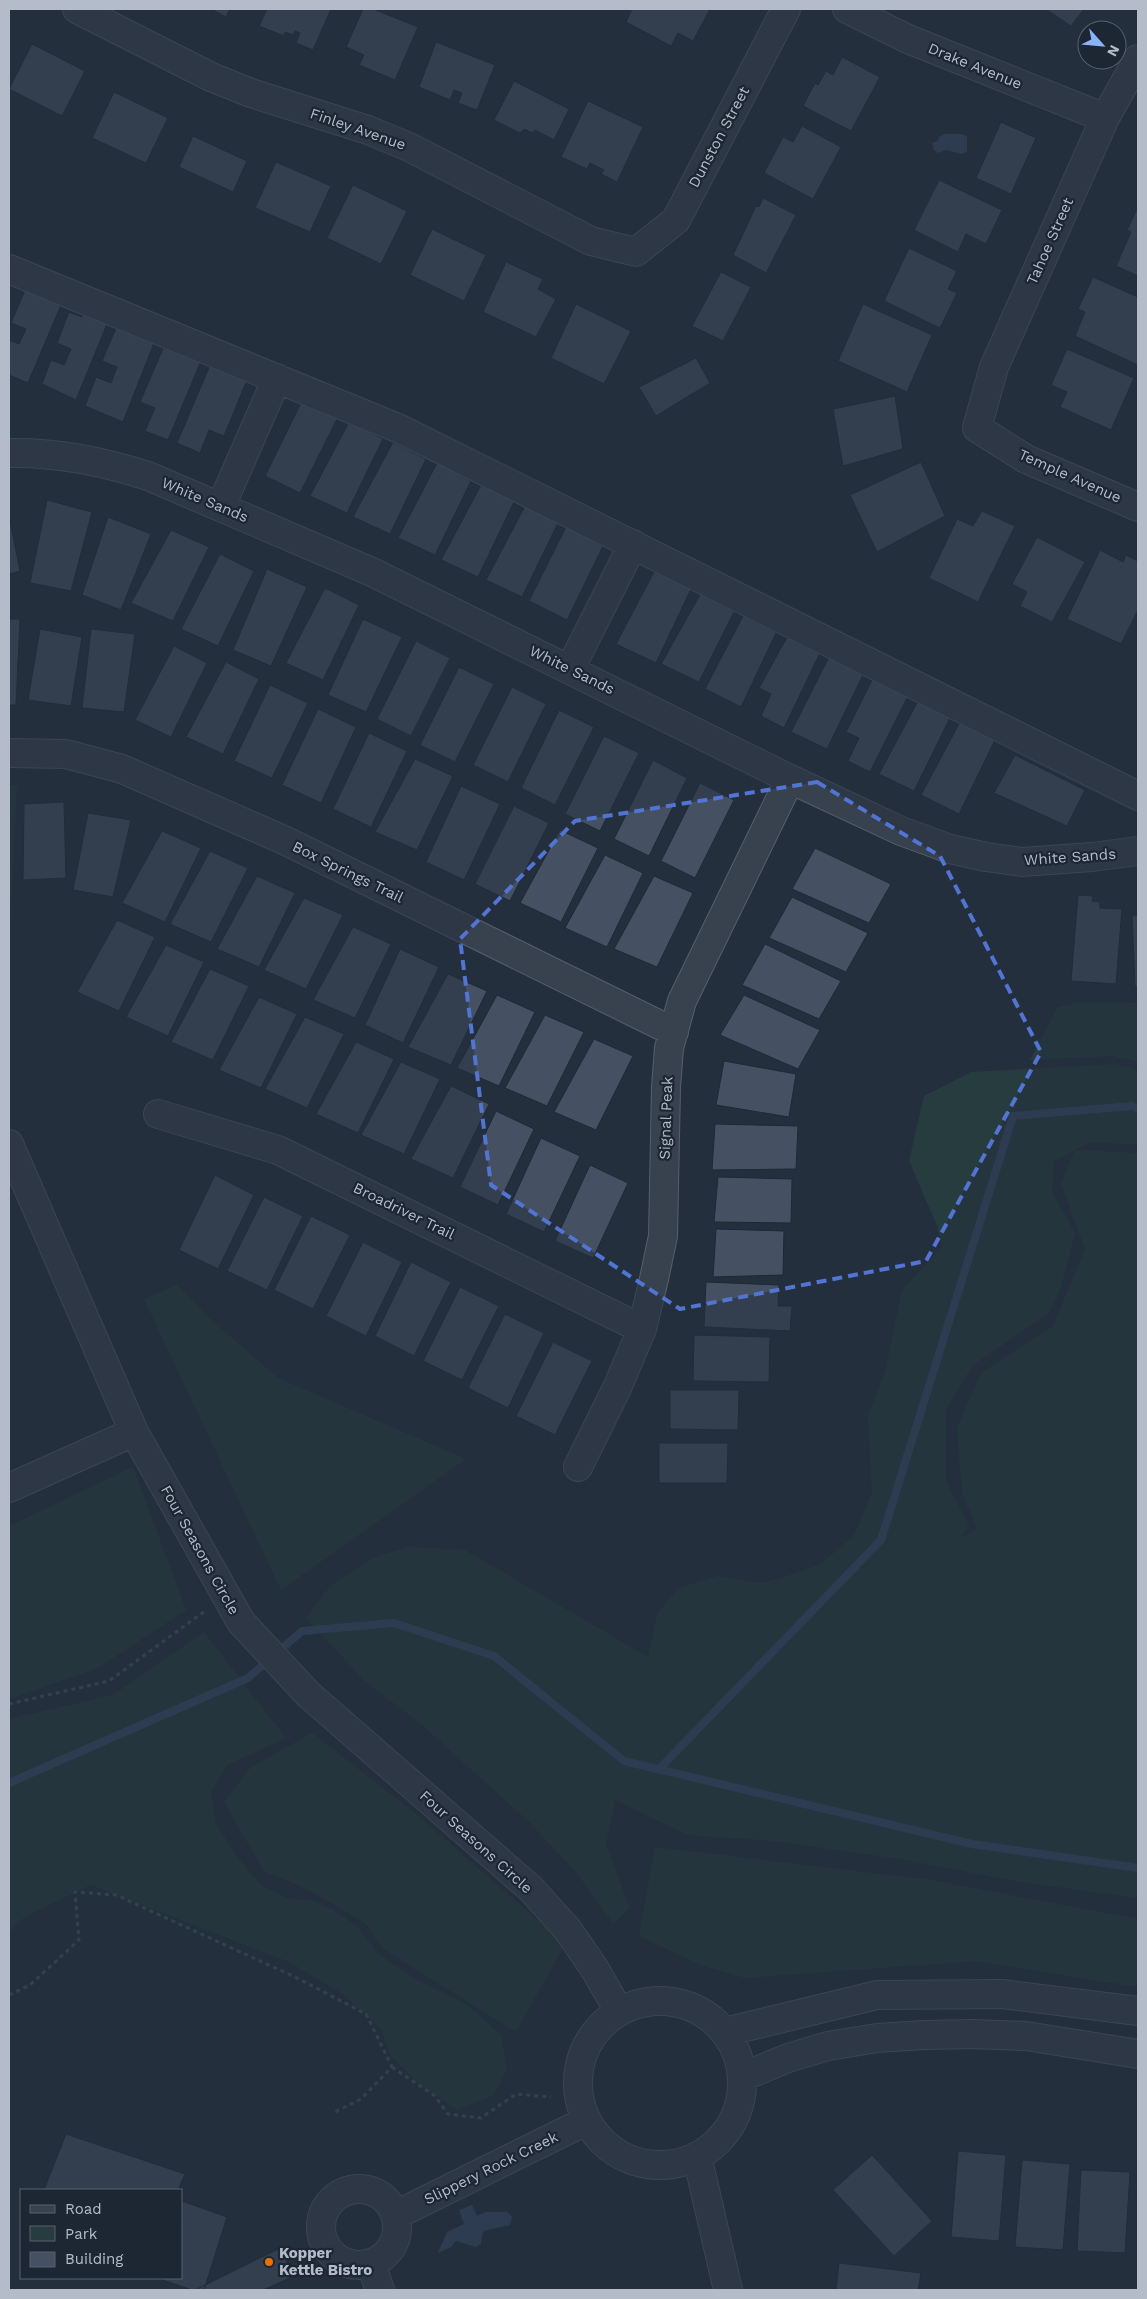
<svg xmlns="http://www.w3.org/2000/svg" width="1147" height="2299" font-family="'Work Sans',sans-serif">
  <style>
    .green { fill: #263c3f; fill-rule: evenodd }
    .water { fill: #394c67 }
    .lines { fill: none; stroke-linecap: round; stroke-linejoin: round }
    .stream { stroke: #394c67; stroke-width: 8 }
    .building { fill: #455162; stroke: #1f2835 }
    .minor-casing { stroke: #565f6c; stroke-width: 30 }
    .path { stroke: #44595c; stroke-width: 3; stroke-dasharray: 4 4; stroke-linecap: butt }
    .minor { stroke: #38414e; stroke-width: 28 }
    .marked { fill: none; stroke: #5274d3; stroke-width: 4; stroke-dasharray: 10 6; stroke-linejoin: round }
    .food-dot { fill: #e8710a; stroke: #1d2633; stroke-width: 2 }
    .labels { text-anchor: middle; stroke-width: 4.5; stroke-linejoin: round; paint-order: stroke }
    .street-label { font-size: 15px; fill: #b4bcc9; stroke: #1d2633 }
    .poi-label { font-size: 15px; font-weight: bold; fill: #b4bcc9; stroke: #1d2633; text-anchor: start }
  </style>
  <rect width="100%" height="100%" fill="#242f3e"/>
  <path class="green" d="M17,785l-8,159v-158z
    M1080,1002l58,1v59l-25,-6 -83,4 28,-53z
    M1115,1064l23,6v74l-48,-1 -15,7 63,3v745l-118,-16 -120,-23 -126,-18 -86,-6 -73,-35 -9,44 24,64 -17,16 -37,-52 -49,-52 -106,-96 -55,-42 -60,-64 24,-32 45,-29 34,-10 56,3 183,107 9,-43 21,-26 40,-12 44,7 22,-6 35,-12 35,-29 18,-44 -4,-77 17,-43 17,-82 40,-43 -5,-21 -28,-65 15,-65 47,-24zM1074,1151l-13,33 24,65 -32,77 -72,47 -24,55 5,65 15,35 -16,10 8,-13 -23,-44v-72l27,-44 76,-52 12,-26 14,-54 -23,-41 2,-31z
    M177,1285l31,32 70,61 188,81 -185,131 -137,-291z
    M133,1467l53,143 -88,58 -89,31v-173z
    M204,1632l82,106 -59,27 -16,27 4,30 22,35 25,29 25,12 27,3 19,9 24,16 21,28 39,26 52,26 32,29 6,34 -13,26 -37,15 -37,-25 -30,-30 -9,-26 -38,-35 -54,-32 -198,-77 -65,31 -17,16v-213l104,-24z
    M312,1733l102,79 151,132 -49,88 -134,-84 -17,-25 -56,-33 -45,-19 -40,-69 26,-34z
    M655,1847l276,33 207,39v68l-163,-26 -230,17 -44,-13 -62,-29z"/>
  <path class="water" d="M945,134h16l6,2v16l-5,2 -16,-4 -8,3 -4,-3 -2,-7 6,-2 1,-4z
    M472,2205l5,11 9,-4h21l5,5 -2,8 -27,6 -2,13 -5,3 -20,-6 -5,6 -13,6 9,-21 17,-8 -5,-14z"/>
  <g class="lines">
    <path class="stream" d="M659,1769l222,-229 132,-424 119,-10 6,3
      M9,1783l239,-105 54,-47 92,-8 100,33 130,105 348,83 166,24"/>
  </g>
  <path class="building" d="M211,9h19l-4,8z
    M267,9h64l-18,41 -17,-7 4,-10 -5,-2 -2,4 -8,-3 -1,4 -25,-10z
    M363,9h10l45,18 -23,53 -36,-15 5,-10 -18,-8z
    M632,9h78l-17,32 -15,-8 -7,13 -45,-24z
    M1046,9h38l-13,17z
    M436,42l59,23 -18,45 -19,-7 4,-10 -8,-3 -4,10 -31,-13z
    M32,44l53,27 -23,45 -53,-27z
    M842,57l38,20 -29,54 -48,-25 12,-23 3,2 8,-14 7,4z
    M514,81l55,28 -15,31 -19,-10 -2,3 -9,-4 -4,4 -26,-13z
    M114,92l54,26 -22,45 -54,-25z
    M588,101l55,26 -26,55 -16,-8 3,-4 -14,-7 -3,6 -26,-12z
    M1001,122l35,16 -25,56 -35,-16z
    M802,126l39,21 -28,52 -49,-26 19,-36 10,5z
    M193,136l54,25 -14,31 -54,-25z
    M276,162l55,24 -21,46 -55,-24z
    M939,180l63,30 -16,34 -20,-10 -8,18 -44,-22z
    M353,185l54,26 -26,53 -54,-26z
    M763,198l33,17 -30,58 -33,-18 23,-49 3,1z
    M1137,209l1,1v66l-22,-10 15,-34 -4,-2z
    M432,229l54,26 -22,46 -54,-26z
    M909,248l48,23 -9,18 9,4 -17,35 -56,-27z
    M506,262l37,17 -5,10 18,10 -20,38 -53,-25z
    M721,272l30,15 -28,54 -31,-15z
    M1093,277l45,20v68l-63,-29 10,-24 -7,-3z
    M25,290l36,15 -33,78 -19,-8v-35l10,4 7,-15 -15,-6z
    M576,304l55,27 -27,53 -53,-26z
    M863,304l69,31 -25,57 -69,-31z
    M69,312l13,5 1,-3 24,10 -31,76 -34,-16 9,-24 13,5 7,-16 -14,-6z
    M116,328l38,15 -31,79 -38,-16 11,-29 15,6 6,-16 -15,-6z
    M164,346l37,15 -33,79 -23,-9 10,-23 -15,-6z
    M1067,349l67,29 -23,52 -51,-23 7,-15 -16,-7z
    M696,358l14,25 -54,33 -17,-29z
    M210,365l37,15 -23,56 -15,-6 -9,23 -23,-10z
    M895,396l8,53 -60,17 -10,-57z
    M302,401l35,18 -37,74 -35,-17z
    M349,422l34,17 -36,74 -37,-17z
    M393,442l33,17 -36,75 -37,-17z
    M921,462l24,54 -68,36 -27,-57z
    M437,463l34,18 -36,74 -37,-17z
    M481,485l33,17 -36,75 -37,-17z
    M47,500l45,12 -21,79 -41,-8z
    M525,506l33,17 -36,74 -36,-17z
    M982,511l33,15 -37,76 -49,-24 28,-59 16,7z
    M9,516l11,55 -11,3z
    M108,517l43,17 -30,76 -39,-15z
    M566,527l37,19 -36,74 -38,-19z
    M171,530l38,17 -36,74 -42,-18z
    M1037,537l48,25 -33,60 -32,-16 7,-14 -15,-8z
    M1100,550l23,12 3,-7 12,6v49l-17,34 -54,-25z
    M220,554l34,17 -36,75 -37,-17z
    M267,569l40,18 -36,79 -38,-16z
    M655,570l36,19 -35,74 -40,-19z
    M325,588l34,17 -36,75 -37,-17z
    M701,593l34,17 -36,72 -38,-18z
    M744,614l33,17 -36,76 -36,-18z
    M9,619h11l-4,86h-7z
    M363,619l39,18 -36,75 -38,-17z
    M40,629l42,8 -11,69 -43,-6z
    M91,629l44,5 -11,78 -42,-4z
    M787,637l33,16 -36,75 -23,-12 10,-22 -12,-6z
    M416,641l34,17 -39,78 -34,-17z
    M174,646l33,17 -36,74 -36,-17z
    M829,657l34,18 -36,74 -36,-17z
    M226,662l33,17 -36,75 -37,-17z
    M459,667l35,17 -39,78 -35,-17z
    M873,678l35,18 -38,76 -22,-11 11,-23 -13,-6z
    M270,685l38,18 -36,75 -38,-17z
    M512,687l34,17 -38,78 -35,-17z
    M918,701l32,17 -36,73 -35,-17z
    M318,709l38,18 -35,76 -39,-18z
    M559,710l35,17 -39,78 -34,-17z
    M960,722l35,18 -36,74 -38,-19z
    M369,733l38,18 -36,76 -38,-18z
    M604,736l35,17 -39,78 -35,-17z
    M1015,755l70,35 -18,36 -73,-33z
    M415,759l38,17 -36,74 -42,-18z
    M653,760l34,18 -38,78 -35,-17z
    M700,783l34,17 -39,78 -34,-17z
    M461,786l39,18 -36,76 -38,-18z
    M64,802l2,76 -43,2 1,-76z
    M514,806l35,17 -39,78 -35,-17z
    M88,813l43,7 -18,77 -40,-7z
    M560,830l38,18 -37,74 -41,-19z
    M162,831l39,17 -36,74 -43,-19z
    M815,848l76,36 -22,39 -77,-34z
    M210,851l38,17 -37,74 -41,-18z
    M605,855l38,18 -36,74 -42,-19z
    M257,876l38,17 -36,74 -42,-18z
    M654,876l39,17 -36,74 -43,-18z
    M1078,895l15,1 -1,5 8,1v6l22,1 -6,75 -45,-3z
    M792,897l76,36 -22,39 -77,-34z
    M304,898l39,17 -37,74 -42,-19z
    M1138,915v71l-3,1 -3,-71z
    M117,920l38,17 -36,74 -42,-19z
    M353,927l38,17 -36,74 -42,-18z
    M765,944l76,37 -22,38 -77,-34z
    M166,945l38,17 -36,74 -42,-19z
    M400,949l39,18 -36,76 -38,-18z
    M210,969l39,17 -36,74 -42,-18z
    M448,974l39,17 -36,74 -43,-18z
    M497,995l38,17 -36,74 -42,-18z
    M744,995l76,35 -22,39 -78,-34z
    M259,997l38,17 -36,74 -42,-18z
    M545,1015l39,17 -37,74 -42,-18z
    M305,1017l39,17 -37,74 -42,-19z
    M594,1039l39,17 -37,74 -42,-18z
    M356,1042l38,17 -36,74 -42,-19z
    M724,1061l72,13 -7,43 -73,-12z
    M401,1062l39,17 -36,75 -43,-19z
    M451,1086l38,18 -36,74 -42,-19z
    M496,1111l38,18 -36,76 -38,-18z
    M715,1124l83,2 -2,43 -84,1z
    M541,1138l39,18 -36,76 -38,-18z
    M590,1165l38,18 -35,75 -38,-17z
    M215,1175l39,20 -36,74 -39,-19z
    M718,1177l74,2 -1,44 -77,-1z
    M264,1197l39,19 -36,74 -40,-19z
    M311,1216l39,19 -37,74 -39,-19z
    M716,1229l68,2 -1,44 -70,2z
    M363,1242l39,20 -36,74 -40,-20z
    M411,1262l40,20 -37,74 -39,-20z
    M706,1282l73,3 -1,21h14l-2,25 -86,-4z
    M460,1287l39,19 -37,74 -39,-19z
    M505,1314l39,19 -36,75 -40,-20z
    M694,1335l76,2 -1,45 -76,-1z
    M553,1342l39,19 -37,74 -39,-19z
    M670,1390h69l-1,40 -68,-1z
    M659,1443h69l-1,40h-68z
    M66,2134l119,40 -7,16h-134z
    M958,2151l48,4 -7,86 -48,-4z
    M872,2155l60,66 -38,35 -61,-66z
    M1022,2160l48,4 -7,86 -48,-3z
    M1081,2170l49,2 -5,81 -48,-2z
    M182,2201l45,16 -23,73h-12l-35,-12h24z
    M280,2248l14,28 -31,14h-68z
    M839,2263l82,10 -3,17h-82z"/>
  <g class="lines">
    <g class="minor-casing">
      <path id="minor" d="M77,9l134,68 40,16 117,37 41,17 182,94 45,11 40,-32 110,-211
        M847,9l61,30 197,79
        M1138,59l-33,59 -111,249 -17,61 49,31 112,48
        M9,269l391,160 738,367
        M9,453c49,-1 93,8 139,23l224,96 418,207 111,52 49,18 36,8 36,5 70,-5 46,-6
        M221,506l56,-128
        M570,669l63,-125
        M9,753l57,1 56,15 164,72 388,191
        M158,1114l120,36 364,179
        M9,1144l125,288 107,190 67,72 223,195 37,41 26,38 25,43
        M578,1467l39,-79 25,-59 12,-50 9,-43 3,-149 3,-39 13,-47 108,-222
        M9,1488l125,-56
        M578 2083a82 82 0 1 1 164 0a82 82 0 1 1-164 0Z
        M725,2032l152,-37 125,-1 136,17
        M742,2077l46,-19 40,-12 49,-8 47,-3 49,-1 53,2 112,18
        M697,2156l31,134
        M321 2227a38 38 0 1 1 76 0a38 38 0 1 1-76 0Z
        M396,2215l190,-94
        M371,2264l9,26"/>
    </g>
    <path class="path" d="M9,1704l100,-23 96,-70
      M9,1995l21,-10 49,-45 -4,-48 41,3 179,82 71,37 26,53 -31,32 -26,13
      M392,2067l43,29 13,18 33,4 35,-24 35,3"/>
    <use href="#minor" class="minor"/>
  </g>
  <path d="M0 0H1147V2299H0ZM817,782l123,74 101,196 -115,209 -246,48 -189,-124 -31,-246 115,-118z" fill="#242f3e" fill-opacity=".55" fill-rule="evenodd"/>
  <path class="marked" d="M817,782l123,74 101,196 -115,209 -246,48 -189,-124 -31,-246 115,-118z"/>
  <circle class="food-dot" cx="269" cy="2262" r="5"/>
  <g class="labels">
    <g class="street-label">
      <text transform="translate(975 66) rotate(22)" y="5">Drake Avenue</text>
      <text transform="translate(358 129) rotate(19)" y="5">Finley Avenue</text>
      <text transform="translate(719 137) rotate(-62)" y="5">Dunston Street</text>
      <text transform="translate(1050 241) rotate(-66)" y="5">Tahoe Street</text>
      <text transform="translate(1070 476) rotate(24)" y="5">Temple Avenue</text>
      <text transform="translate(205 500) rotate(23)" y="5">White Sands</text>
      <text transform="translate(572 670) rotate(26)" y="5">White Sands</text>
      <text transform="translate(1070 857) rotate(-4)" y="5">White Sands</text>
      <text transform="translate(348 872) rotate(26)" y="5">Box Springs Trail</text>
      <text transform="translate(666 1118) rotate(-88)" y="5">Signal Peak</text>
      <text transform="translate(404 1211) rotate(26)" y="5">Broadriver Trail</text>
      <text transform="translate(200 1550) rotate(61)" y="5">Four Seasons Circle</text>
      <text transform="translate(476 1842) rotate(42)" y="5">Four Seasons Circle</text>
      <text transform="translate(491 2168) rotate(-26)" y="5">Slippery Rock Creek</text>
    </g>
    <g class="poi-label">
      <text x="279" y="2258">Kopper<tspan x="279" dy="17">Kettle Bistro</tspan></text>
    </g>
  </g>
  <rect width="1147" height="2299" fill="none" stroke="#b4bcc9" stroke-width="20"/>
  <rect x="20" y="2189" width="162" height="90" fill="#1d2633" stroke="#59626f"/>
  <rect x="30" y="2205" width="25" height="8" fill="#38414e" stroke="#59626f"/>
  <text x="65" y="2214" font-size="15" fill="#b4bcc9">Road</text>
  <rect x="30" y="2226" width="25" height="15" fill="#263c3f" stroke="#59626f"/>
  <text x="65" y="2239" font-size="15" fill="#b4bcc9">Park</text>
  <rect x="30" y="2252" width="25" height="15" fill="#455162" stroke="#59626f"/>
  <text x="65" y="2264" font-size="15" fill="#b4bcc9">Building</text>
  <g transform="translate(1102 45) rotate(117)"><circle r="24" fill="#1d2633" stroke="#59626f"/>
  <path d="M0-4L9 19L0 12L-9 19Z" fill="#8ab4f8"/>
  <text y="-8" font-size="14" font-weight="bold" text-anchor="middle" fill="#b4bcc9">N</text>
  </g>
</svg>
